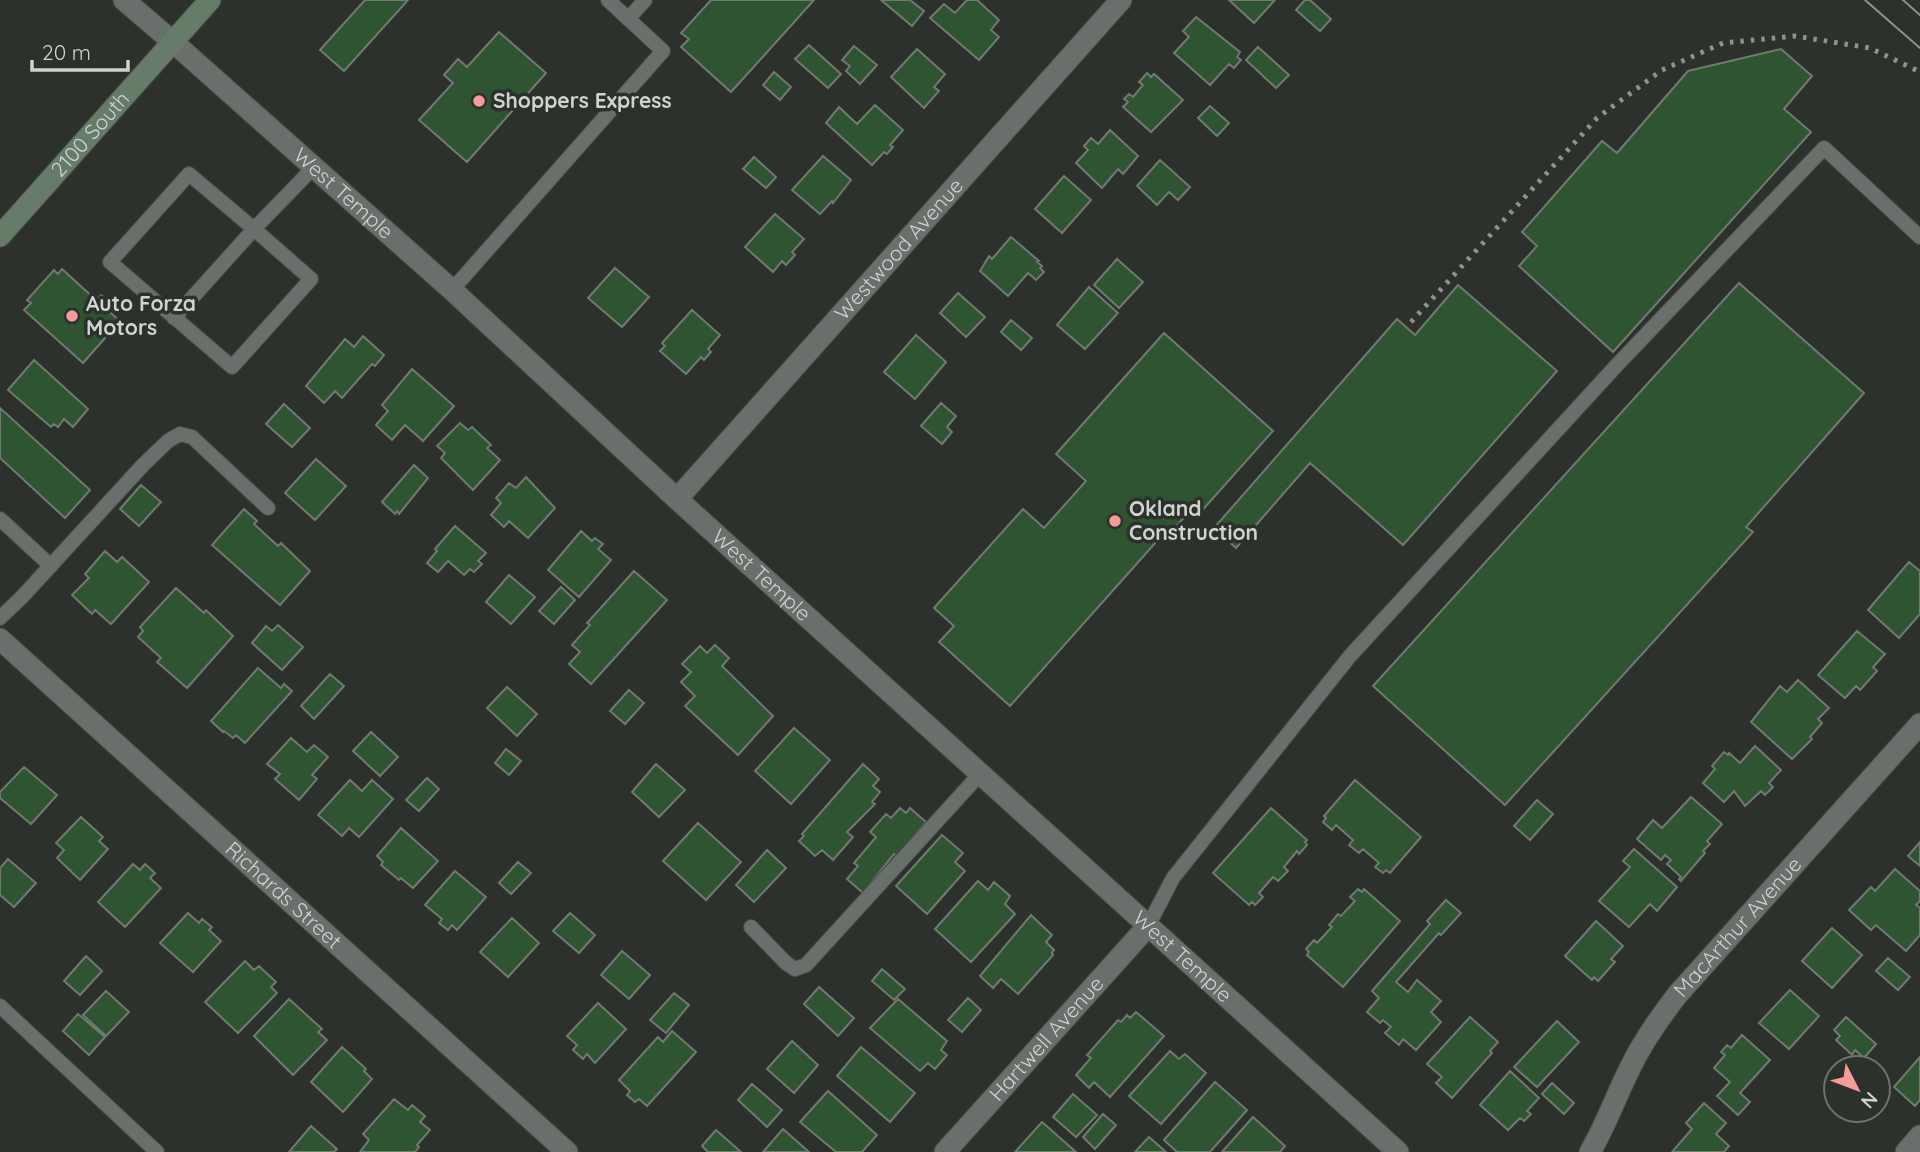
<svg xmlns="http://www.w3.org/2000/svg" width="1920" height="1152" font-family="Quicksand,sans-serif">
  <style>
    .building { fill: #2e5432; stroke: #727872; stroke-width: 2 }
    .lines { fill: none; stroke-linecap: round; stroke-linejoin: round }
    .service-casing { stroke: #494d49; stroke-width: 16 }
    .minor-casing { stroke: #494d49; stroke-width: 23 }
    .tertiary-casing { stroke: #494d49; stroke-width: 23 }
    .secondary-casing { stroke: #494d49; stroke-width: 23 }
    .service { stroke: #696f6a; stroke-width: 14 }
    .minor { stroke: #696f6a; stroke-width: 21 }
    .tertiary { stroke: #696f6a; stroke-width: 21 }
    .secondary { stroke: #667b68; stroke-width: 21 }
    .tram { stroke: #8e938f; stroke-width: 2 }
    .rail { stroke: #8e938f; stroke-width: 5; stroke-dasharray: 3.5 7; stroke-linecap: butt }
    .poi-dot { fill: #f59b9a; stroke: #2c312c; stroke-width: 2.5 }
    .labels { text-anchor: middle; stroke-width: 7; stroke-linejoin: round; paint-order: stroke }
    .poi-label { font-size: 21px; font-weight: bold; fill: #d0d4d1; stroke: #2c312c; text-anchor: start }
    .street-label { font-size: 21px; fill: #d0d4d1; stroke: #2c312c }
  </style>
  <rect width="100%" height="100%" fill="#2c312c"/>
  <path class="building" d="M365,0h43l-64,71 -24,-21z
    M711,0h103l-83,92 -50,-45 8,-8 -8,-6z
    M881,0h29l14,11 -12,15z
    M967,0h10l22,20 -8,10 8,7 -20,23 -49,-42 14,-14 11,9z
    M1229,0h46l-21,23z
    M1305,0h5l21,19 -11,12 -24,-21z
    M1196,17l44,35 -3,5 4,3 -7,8 -5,-4 -19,21 -36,-32 15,-16 -6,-6z
    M499,32l47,41 -79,89 -48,-42 34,-37 -9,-8 14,-16 9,8z
    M809,45l32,29 -13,14 -33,-29z
    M854,46l23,19 -17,19 -14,-13 4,-5 -8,-6z
    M1258,47l31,28 -13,13 -30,-28z
    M917,49l28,25 -11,13 5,4 -15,17 -33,-31z
    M1781,49l31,27 -28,33 27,23 -198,220 -94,-86 18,-20 -15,-14 80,-91 15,12 71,-82z
    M774,72l17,15 -11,13 -17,-15z
    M1147,73l4,4 3,-3 29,26 -32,32 -28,-25 5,-5 -4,-3 5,-5 4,3 10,-12 -4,-3z
    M875,105l28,25 -13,15 3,2 -6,7 -3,-2 -12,13 -46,-42 13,-16 18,17z
    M1210,106l19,17 -12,13 -19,-18z
    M1110,130l28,26 -15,18 -5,-5 -16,19 -26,-25 12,-13 -4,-4 7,-8 7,6z
    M823,156l28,24 -18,23 -1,-2 -12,13 -28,-24z
    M754,157l22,20 -10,11 -23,-19z
    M1160,160l30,27 -12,13 -9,-8 -12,13 -20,-19z
    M1064,176l27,24 -29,33 -27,-24z
    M775,214l29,25 -12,13 3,3 -9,10 -4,-4 -9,11 -28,-25z
    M1011,237l28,24 -2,1 5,4 -2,2 4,4 -8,8 -8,-7 -20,23 -28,-25 9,-15 3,3z
    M1117,259l26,23 -24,26 -25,-23z
    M615,268l34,29 -27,30 -34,-29z
    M62,269l34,31 5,-5 8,6 -5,6 16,14 -37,42 -59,-53 7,-7 -4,-3 27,-30 4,4z
    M1739,283l125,110 -118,134 7,5 -248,273 -132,-119z
    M1458,285l99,86 -154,174 -93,-82 -74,85 -22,-20 183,-209 18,16z
    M1089,287l29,26 -33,36 -28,-24z
    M958,293l27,24 -19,20 -26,-24z
    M692,310l28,25 -12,14 3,3 -7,8 -3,-3 -15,17 -26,-23 5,-5 -3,-3z
    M1011,320l21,18 -11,12 -20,-18z
    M1164,333l109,98 -75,84 -6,-6 -24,26 -3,-3 -155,174 -71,-64 15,-16 -20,-18 89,-99 21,19 42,-47 -30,-27z
    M916,335l30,27 -31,37 -31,-27z
    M363,336l21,19 -9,11 -3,-2 -30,34 -7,-7 -11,12 -18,-17 39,-47 9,8z
    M34,360l54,49 -15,18 -9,-8 -6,8 -4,-3 -3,3 -43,-37z
    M412,369l42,37 -31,35 -18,-16 -13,15 -16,-15 12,-14 -6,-6z
    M941,403l15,13 -9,11 5,5 -10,12 -21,-18z
    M284,404l26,24 -18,19 -26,-23z
    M0,408l90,82 -25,28 -65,-60z
    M460,423l8,7 4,-3 19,18 -4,3 13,12 -27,30 -32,-32 4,-5 -8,-7z
    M316,459l30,27 -31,34 -30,-27z
    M414,465l14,13 -29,36 -2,-3 -2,3 -13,-12z
    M526,477l29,31 -27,30 -19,-17 -5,6 -13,-12 10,-12 -5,-5 13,-15 7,5z
    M141,485l20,17 -22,24 -19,-17z
    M244,509l13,12 -3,3 24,22 3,-3 29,28 -30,34 -68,-60z
    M455,526l31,27 -8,8 4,3 -8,8 -4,-3 -6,6 -16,-14 -10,11 -11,-9 10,-12 -2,-2z
    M581,531l11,10 3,-3 8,6 -5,5 13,11 -32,37 -31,-27z
    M105,551l12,11 5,-5 27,25 -38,42 -16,-14 -3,4 -20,-19 17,-17 -4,-4z
    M1909,562l11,9v43l-21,24 -31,-28z
    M634,571l33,29 -76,84 -22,-20 11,-12 -8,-7 18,-20 -3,-2z
    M509,575l26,22 -24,27 -25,-22z
    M561,587l14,13 -21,24 -15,-13z
    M176,588l28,25 2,-3 27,26 -46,52 -30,-26 4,-4 -23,-21 5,-6 -3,-4z
    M278,625l25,22 -21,23 -30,-27 14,-17 6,5z
    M1857,631l28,23 -12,13 4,4 -17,19 -4,-4 -11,12 -27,-23z
    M715,645l14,13 -7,8 51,50 -35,39 -53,-49 10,-10 -14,-14 10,-10 -9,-8 18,-18 7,7z
    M258,668l23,20 3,-4 8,7 -47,52 -9,-8 -3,3 -9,-7 -1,1 -12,-11z
    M330,674l14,12 -30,33 -13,-13z
    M1798,680l31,28 -11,11 4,4 -12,14 2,2 -20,20 -41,-37 29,-36 7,6z
    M507,687l30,27 -20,22 -30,-28z
    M629,690l15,13 -19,21 -15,-13z
    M794,728l36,32 -39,44 -36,-33z
    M371,732l27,25 -18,19 -27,-25z
    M291,738l16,14 7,-7 14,12 -16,18 5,4 -18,21 -24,-21 5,-5 -13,-10z
    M1755,746l26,24 -12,13 4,4 -8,8 -4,-4 -16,15 -11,-15 -10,11 -21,-19 12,-14 -3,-3 12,-14 4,3 1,-2 11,10z
    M506,749l15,12 -12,14 -14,-12z
    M656,764l29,26 -26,27 -27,-25z
    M863,764l16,15 -6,7 7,6 -8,10 3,2 -28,28 6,5 -20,23 -11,-10 -7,6 -16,-15 5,-5 -2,-2z
    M24,767l33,28 -26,29 -31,-26v-6z
    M427,778l12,11 -20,22 -13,-11z
    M350,780l12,11 10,-11 21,19 -34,38 -10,-9 -7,8 -24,-21z
    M1355,780l66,57 -31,36 -4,-3 -3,3 -8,-6 4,-4 -16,-14 -4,4 -10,-8 4,-5 -17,-15 -4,5 -9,-8 3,-4 -2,-2z
    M1691,797l31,27 -15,17 3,3 -7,7 2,2 -24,28 -2,-2 2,-2 -14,-13 4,-4 -6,-5 -4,5 -24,-21 16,-19 9,8z
    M1537,800l16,14 -23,26 -16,-14z
    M900,808l6,5 4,-5 16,14 -29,35 -3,-3 -31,39 -16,-14 11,-13 -4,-3 22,-26 -6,-5 16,-18 5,4z
    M1271,808l36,32 -2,2 2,3 -8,9 -2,-3 -13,16 4,4 -10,10 -5,-4 -14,16 4,4 -8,8 -3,-3 -3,3 -36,-32z
    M81,817l22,20 -4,4 9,8 -28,31 -23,-22 7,-8 -8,-7z
    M698,823l43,39 -35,38 -43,-39z
    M401,828l37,33 -25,27 -12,-10 -2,2 -18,-15 2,-3 -6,-6z
    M942,835l21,18 -8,9 10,9 -38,43 -31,-28z
    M1920,842v24l-12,-10z
    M1634,849l43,38 -20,24 -7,-7 -21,23 -30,-26 31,-34 -7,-6z
    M767,850l19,18 -32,34 -18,-17z
    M8,859l28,24 -22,24 -14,-12v-27z
    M518,862l13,11 -20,21 -12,-11z
    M133,864l7,6 5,-6 10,9 -5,5 11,10 -36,39 -27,-25z
    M1895,869l25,22v10l-4,4 4,3v27l-14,16 -30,-26 -5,5 -22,-20 22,-23 4,4z
    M455,871l31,26 -29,33 -5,-5 -4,5 -9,-7 3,-4 -17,-14z
    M978,881l10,9 6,-8 16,14 -5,8 10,10 -44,48 -36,-33z
    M1358,889l4,3 2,-3 36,32 -57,66 -36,-32 2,-3 -3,-3 8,-9 3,3 15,-16 -3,-2 9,-11 3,2 14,-15 -5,-4z
    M1446,900l15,13 -20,22 -2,-2 -43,49 12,10 9,-12 24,21 -10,11 10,10 -25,28 -13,-11 -4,6 -14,-12 6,-6 -8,-7 -3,3 -13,-11 12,-14 -7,-7 58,-67 -3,-3z
    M188,913l11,10 3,-4 10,8 -3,3 12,11 -28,31 -33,-29z
    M570,913l25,22 -16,18 -26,-22z
    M1031,915l21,20 -6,7 8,8 -2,3 1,2 -35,39 -17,-15 -8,9 -13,-12z
    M512,918l27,25 -31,34 -28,-25z
    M1596,921l27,25 -12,13 4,3 -17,19 -4,-4 -2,3 -27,-24z
    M1832,928l30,27 -30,33 -30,-27z
    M622,951l28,24 -21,24 -28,-24z
    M86,956l16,15 -22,24 -16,-14z
    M1888,958l22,19 -12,13 -22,-19z
    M245,961l9,9 5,-4 17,16 -5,5 6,6 -39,40 -33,-31z
    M882,969l23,20 -11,11 -22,-19z
    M819,987l35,31 -16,18 -34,-32z
    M1790,990l29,26 -30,33 -30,-26z
    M106,991l23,21 -23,24 -23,-21z
    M674,993l15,12 -23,28 -16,-13z
    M968,998l13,12 -19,22 -14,-12z
    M289,999l33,30 -4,3 9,8 -34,35 -39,-39z
    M898,999l49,42 -6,9 6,5 -12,14 -7,-6 -8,8 -50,-43z
    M598,1003l28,26 -31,34 -8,-9 -4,5 -10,-9 4,-5 -10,-9z
    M1136,1012l28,24 -54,61 -16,-15 -5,6 -13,-13 15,-17 -4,-3 31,-35 3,2 6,-7 3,3z
    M78,1014l27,23 -16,18 -26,-24z
    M1470,1017l28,25 -8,9 2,2 -40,45 -16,-15 6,-6 -15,-13z
    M1846,1017l30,27 -12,14 -9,-8 -3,5 -16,-15 4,-4 -6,-6z
    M1557,1021l22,21 -42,45 -23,-20z
    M672,1031l24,21 -49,54 -8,-7 -4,3 -8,-7 3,-4 -11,-11 39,-43 5,5z
    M1742,1035l28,25 -30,33 10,9 -12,13 -21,-19 13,-14 -16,-14 11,-13 -4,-3 6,-7 4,3z
    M792,1041l26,24 -24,28 -27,-24z
    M342,1047l24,22 -2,2 8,8 -29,33 -32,-30z
    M861,1047l54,46 -25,29 -53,-46z
    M1170,1051l9,8 6,-5 21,19 -45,51 -32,-28z
    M1920,1057v43l-5,6 -21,-19z
    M1510,1071l29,27 -12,13 4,3 -7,7 -4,-3 -12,12 -28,-25z
    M1215,1082l32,28 -37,42h-33l-13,-12z
    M1552,1083l22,20 -10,11 -22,-20z
    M752,1084l30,26 -15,17 -29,-27z
    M828,1091l49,44 -15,17h-26l-36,-30z
    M1073,1094l24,21 -21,22 -23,-20z
    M394,1099l14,11 4,-5 13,11 -5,6 10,8 -13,15 2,2 -4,5h-55l9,-12 -6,-6z
    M1704,1103l22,20 -10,11 13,12 -5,6h-52l20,-23 -6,-6z
    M1103,1114l13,11 -21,24 -12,-12z
    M1253,1117l32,29 -5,6h-58z
    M1042,1122l34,30h-61z
    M311,1126l26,23 -3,3h-45z
    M783,1129l26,23h-46z
    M716,1130l25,22h-33l-6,-6z
    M1149,1137l17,15h-31z"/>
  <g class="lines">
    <g class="service-casing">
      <path id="service" d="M628,19l17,-19
        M452,290l211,-239 -55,-51
        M174,318l80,-89 -65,-55 -79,88 122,105 79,-88 -57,-50 60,-62
        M0,519l51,47
        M0,618l22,-21 121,-132 25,-24 12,-7 12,3 76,71
        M1148,926l25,-48 177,-222 266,-290 208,-218 96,89
        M751,927l35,36 9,6 11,-4 174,-191
        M0,1006l157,146"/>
    </g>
    <g class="minor-casing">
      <g id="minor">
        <path id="s1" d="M173,42l279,248 225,209 721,653"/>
        <path id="s2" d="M677,499l444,-499"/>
        <path id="s3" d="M0,639l567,513"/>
        <path id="s4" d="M945,1152l203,-226"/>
        <path id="s5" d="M1590,1152c16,-27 26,-56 40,-84 13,-27 30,-51 48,-74l242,-270"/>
        <path d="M1906,1152l14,-16"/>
      </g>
    </g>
    <g class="tertiary-casing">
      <path id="tertiary" d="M124,0l49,42"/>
    </g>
    <g class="secondary-casing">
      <g id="secondary">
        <path id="s6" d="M0,236l210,-236"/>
      </g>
    </g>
    <use href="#service" class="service"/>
    <use href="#minor" class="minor"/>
    <use href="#tertiary" class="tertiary"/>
    <use href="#secondary" class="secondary"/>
    <path class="tram" d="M1865,0l55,48
      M1903,0l17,15"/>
    <path class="rail" d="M1411,322l186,-204 65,-48 61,-27 72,-7 75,12 50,24"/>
  </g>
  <g class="poi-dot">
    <circle cx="479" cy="101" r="7"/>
    <circle cx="72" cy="316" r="7"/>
    <circle cx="1115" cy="521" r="7"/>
  </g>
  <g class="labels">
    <g class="poi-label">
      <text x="493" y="108">Shoppers Express</text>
      <text x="86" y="311">Auto Forza<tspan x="86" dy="24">Motors</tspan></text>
      <text x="1129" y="516">Okland<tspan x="1129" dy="24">Construction</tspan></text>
    </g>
    <g class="street-label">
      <text dy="7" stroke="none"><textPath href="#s6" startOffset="136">2100 South</textPath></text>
      <text dy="7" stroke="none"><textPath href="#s1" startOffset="228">West Temple</textPath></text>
      <text dy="7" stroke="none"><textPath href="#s2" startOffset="334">Westwood Avenue</textPath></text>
      <text dy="7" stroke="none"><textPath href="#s1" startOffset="794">West Temple</textPath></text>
      <text dy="7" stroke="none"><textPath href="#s3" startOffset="382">Richards Street</textPath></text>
      <text dy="7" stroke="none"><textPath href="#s5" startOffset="271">MacArthur Avenue</textPath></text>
      <text dy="7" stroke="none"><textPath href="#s1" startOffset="1362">West Temple</textPath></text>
      <text dy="7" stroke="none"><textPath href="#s4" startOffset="152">Hartwell Avenue</textPath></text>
    </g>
  </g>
  <g transform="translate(1857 1089) rotate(132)"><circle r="33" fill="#2c312c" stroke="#6e726e" stroke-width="2"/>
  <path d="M0-5L12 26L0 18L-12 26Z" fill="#f59b9a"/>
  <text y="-10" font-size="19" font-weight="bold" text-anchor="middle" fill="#d0d4d1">N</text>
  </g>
  <path d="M32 60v10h96v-10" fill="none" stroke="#d0d4d1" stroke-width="3.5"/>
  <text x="42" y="60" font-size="21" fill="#d0d4d1" stroke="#2c312c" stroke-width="5" paint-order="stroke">20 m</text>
</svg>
